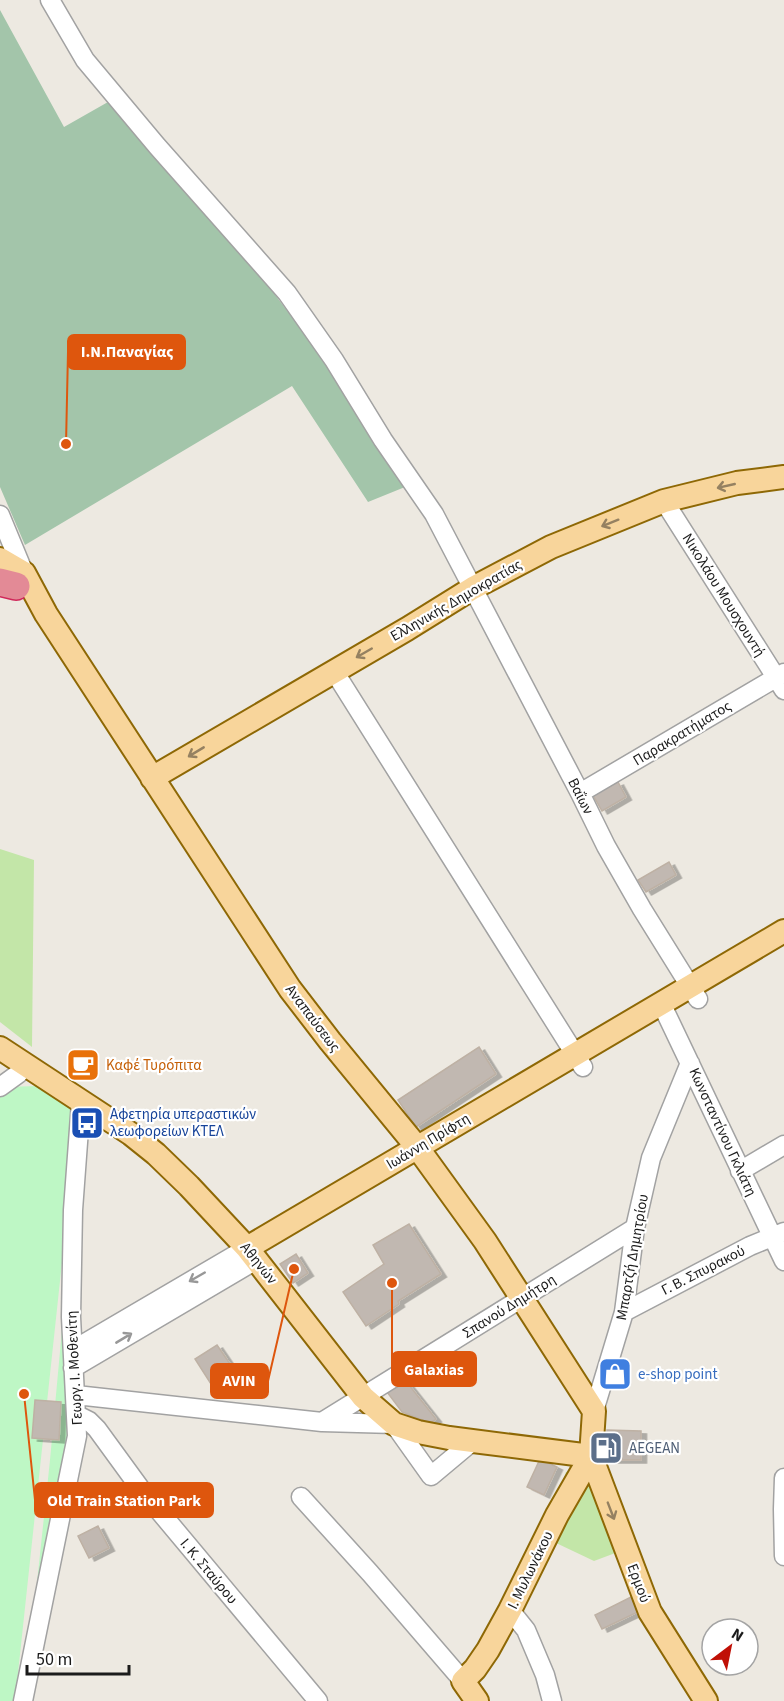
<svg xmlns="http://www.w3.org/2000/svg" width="784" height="1701" font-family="'Source Sans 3',sans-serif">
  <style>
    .grass { fill: #c3e6a8 }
    .cemetery { fill: #a3c5aa }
    .park { fill: #bef7c5 }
    .building { fill: #c1b8b1; stroke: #beb1a4; stroke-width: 1.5; filter: url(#shadow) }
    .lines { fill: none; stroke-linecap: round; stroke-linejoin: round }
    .minor-casing { stroke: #a2a2a2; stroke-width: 21 }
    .major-casing { stroke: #8e6805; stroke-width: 26 }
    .highway-casing { stroke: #d0295a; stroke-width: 30 }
    .minor { stroke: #fff; stroke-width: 18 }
    .major { stroke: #f8d59b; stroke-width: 22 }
    .highway { stroke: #e38a96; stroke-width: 27 }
    .oneway { stroke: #958161 }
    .oneway2 { stroke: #989898 }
    .labels { text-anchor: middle; stroke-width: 4.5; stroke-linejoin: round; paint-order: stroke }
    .street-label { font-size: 15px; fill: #1b1b1b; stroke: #fff }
    .food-label { font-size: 15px; fill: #c56008; stroke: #fff; text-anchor: start }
    .transit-label { font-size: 15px; fill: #164399; stroke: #fff; text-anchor: start }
    .shop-label { font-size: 15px; fill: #366cbe; stroke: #fff; text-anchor: start }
    .service-label { font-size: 15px; fill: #4e5e75; stroke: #fff; text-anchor: start }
    .leader { fill: none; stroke: #de560d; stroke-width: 2 }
    .callout-dot { fill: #de560d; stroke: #fff; stroke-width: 2 }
    .callout { fill: #de560d; stroke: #de560d; stroke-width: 2 }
    .callout-label { font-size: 16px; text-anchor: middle; font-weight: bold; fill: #fff }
  </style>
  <defs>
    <filter id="shadow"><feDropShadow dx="5.5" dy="3" stdDeviation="0" flood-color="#0004"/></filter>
  </defs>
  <rect width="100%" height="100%" fill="#ede9e1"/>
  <path class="grass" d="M0,849l34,11 -2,187 -32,-25z
    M594,1464l32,85 -32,12 -40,-19 -11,2 23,-72z"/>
  <path class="cemetery" d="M0,10l64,117 44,-25 137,153 84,111 76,121 -37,15 -76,-116 -267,159 -25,-58z"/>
  <path class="park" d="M81,1085l-66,616h-15v-614z
    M73,1210l4,205 -51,271 24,-226z"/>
  <path class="building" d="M618,782l8,15 -24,14 -9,-16z
    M669,862l7,13 -30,17 -8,-12z
    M479,1047l17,27 -80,53 -18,-27z
    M409,1224l32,50 -43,27 1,3 -33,22 -23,-34 41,-28 -11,-19z
    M296,1254l12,19 -15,10 -13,-19z
    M217,1345l24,35 -23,15 -23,-36z
    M405,1380l31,39 -6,4 -28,-11 -15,-20z
    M35,1400l26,2 -2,38 -27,-2z
    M607,1430l34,1v29h-35z
    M540,1459l17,8 -13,28 -17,-8z
    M98,1526l11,22 -20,10 -11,-22z
    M633,1596l7,15 -38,18 -7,-14z"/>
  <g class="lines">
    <g class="minor-casing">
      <path id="minor" d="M50,0l35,60 72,86 130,147 47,67 49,80 51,74 146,279 26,53 36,63 56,90
        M664,501l120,189
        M0,515l24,58
        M334,671l249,396
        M580,793l204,-120
        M661,1003l123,258
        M0,1087l18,-13 7,-8
        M740,1171l44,-26
        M624,1312l126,-66 34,-14
        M73,1350l174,-102
        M73,1368l183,-108
        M76,1395l246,27 72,2 37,52 43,-36
        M594,1411l30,-99 11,-84 16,-70 39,-95
        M77,1415l12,6 8,8 43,59 178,213
        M322,1422l313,-194
        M784,1478l-1,31 1,47
        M301,1497l69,76 93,108
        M510,1610l16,20 19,45 7,26
        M23,1701l54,-265 -6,-119 2,-107 8,-108"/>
    </g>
    <g class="major-casing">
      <path id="major" d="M0,559l24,14 22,41 244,375 40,52 87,106 68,94 109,170 -3,45 -34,59 -47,95 -22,40 -13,19 -12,12 14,20
        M152,778l255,-149 66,-41 78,-41 113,-46 73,-18 47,-6
        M0,1048l131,86 25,20 33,32 58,62 116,149 31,27 24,8 31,6 142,18
        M247,1248l537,-317
        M591,1456l59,156 56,89"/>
    </g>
    <g class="highway-casing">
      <path id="highway" d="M0,582l16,4"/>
    </g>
    <use href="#minor" class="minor"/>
    <use href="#major" class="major"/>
    <use href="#highway" class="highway"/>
  </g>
  <defs><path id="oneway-shaft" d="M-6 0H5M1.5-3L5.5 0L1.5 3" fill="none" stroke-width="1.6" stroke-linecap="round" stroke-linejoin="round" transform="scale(1.5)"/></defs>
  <g class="oneway">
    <use href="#oneway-shaft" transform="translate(726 486) rotate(167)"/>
    <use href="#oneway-shaft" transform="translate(610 523) rotate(158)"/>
    <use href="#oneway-shaft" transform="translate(364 653) rotate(150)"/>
    <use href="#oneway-shaft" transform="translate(196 752) rotate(149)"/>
    <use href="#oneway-shaft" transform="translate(611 1511) rotate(69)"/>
  </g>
  <g class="oneway2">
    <use href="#oneway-shaft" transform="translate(197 1277) rotate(150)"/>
    <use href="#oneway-shaft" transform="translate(124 1338) rotate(-31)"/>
  </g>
  <defs>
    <g id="cafe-square" transform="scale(1.725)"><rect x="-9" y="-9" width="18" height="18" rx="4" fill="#e8710a" stroke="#fff"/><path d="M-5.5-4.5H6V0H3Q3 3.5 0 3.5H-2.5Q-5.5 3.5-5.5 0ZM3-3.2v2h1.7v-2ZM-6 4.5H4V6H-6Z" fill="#fff"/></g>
    <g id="bus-square" transform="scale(1.725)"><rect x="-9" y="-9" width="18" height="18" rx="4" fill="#1a4fb4" stroke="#fff"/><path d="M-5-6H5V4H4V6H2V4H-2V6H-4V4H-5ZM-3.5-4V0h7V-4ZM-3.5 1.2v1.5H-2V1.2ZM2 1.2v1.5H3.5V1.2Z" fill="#fff"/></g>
    <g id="shop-square" transform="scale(1.725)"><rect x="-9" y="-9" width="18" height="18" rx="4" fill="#3f7fe0" stroke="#fff"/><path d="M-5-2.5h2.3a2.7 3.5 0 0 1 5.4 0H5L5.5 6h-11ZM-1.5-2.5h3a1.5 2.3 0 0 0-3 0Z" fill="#fff"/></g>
    <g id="fuel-square" transform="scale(1.725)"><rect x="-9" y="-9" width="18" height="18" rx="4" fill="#5c6f8a" stroke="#fff"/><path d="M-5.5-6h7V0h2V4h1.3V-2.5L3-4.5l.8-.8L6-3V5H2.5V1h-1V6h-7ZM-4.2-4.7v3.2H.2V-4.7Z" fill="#fff"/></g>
  </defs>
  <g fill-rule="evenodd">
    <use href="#cafe-square" x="83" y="1065"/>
    <use href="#bus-square" x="87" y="1123"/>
    <use href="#shop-square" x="615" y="1374"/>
    <use href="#fuel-square" x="606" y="1448"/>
  </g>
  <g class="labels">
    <g class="street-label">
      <text transform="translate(724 595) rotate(58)" y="5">Νικολάου Μουσχουντή</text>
      <text transform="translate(456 600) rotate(-30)" y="5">Ελληνικής Δημοκρατίας</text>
      <text transform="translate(682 733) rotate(-31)" y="5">Παρακρατήματος</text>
      <text transform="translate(581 796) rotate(63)" y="5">Βαΐων</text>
      <text transform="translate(313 1018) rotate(53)" y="5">Αναπαύσεως</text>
      <text transform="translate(723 1132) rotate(65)" y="5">Κωνσταντίνου Γκλιάτη</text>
      <text transform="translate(428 1141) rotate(-31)" y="5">Ιωάννη Πρίφτη</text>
      <text transform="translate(632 1257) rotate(-80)" y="5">Μπαρτζή Δημητρίου</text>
      <text transform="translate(259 1263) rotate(51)" y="5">Αθηνών</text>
      <text transform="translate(703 1270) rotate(-27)" y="5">Γ. Β. Σπυρακού</text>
      <text transform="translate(509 1306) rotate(-32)" y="5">Σπανού Δημήτρη</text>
      <text transform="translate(74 1368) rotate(-93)" y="5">Γεωργ. Ι. Μοθενίτη</text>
      <text transform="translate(530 1570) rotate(-64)" y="5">Ι. Μυλωνάκου</text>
      <text transform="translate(209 1571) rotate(50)" y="5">Ι. Κ. Σταύρου</text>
      <text transform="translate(639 1583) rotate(69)" y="5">Ερμού</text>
    </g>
    <g class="food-label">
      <text x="106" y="1070">Καφέ Τυρóπιτα</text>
    </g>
    <g class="transit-label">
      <text x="110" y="1119">Αφετηρία υπεραστικών<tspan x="110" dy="17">λεωφορείων ΚΤΕΛ</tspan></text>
    </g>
    <g class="shop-label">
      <text x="638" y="1379">e-shop point</text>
    </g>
    <g class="service-label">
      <text x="629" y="1453">AEGEAN</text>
    </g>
  </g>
  <path class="leader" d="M66 444L68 352M392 1283L392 1369M294 1269L268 1381M24 1394L35 1500"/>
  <g class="callout-dot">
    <circle cx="66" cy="444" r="6"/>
    <circle cx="392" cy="1283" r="6"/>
    <circle cx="294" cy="1269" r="6"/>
    <circle cx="24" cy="1394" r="6"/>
  </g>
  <g class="callout">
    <rect x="68" y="335" width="117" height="34" rx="6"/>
    <rect x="392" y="1352" width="84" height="34" rx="6"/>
    <rect x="211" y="1364" width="57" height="34" rx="6"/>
    <rect x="35" y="1483" width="178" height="34" rx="6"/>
  </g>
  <g class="callout-label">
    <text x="127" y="357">Ι.Ν.Παναγίας</text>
    <text x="434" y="1375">Galaxias</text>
    <text x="239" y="1386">AVIN</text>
    <text x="124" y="1506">Old Train Station Park</text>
  </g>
  <g transform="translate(730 1647) rotate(32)"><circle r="28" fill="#ffffff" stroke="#a4a4a4" stroke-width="1.5"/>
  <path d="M0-4.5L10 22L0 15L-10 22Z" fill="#c01006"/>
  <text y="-9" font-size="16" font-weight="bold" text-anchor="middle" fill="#1b1b1b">N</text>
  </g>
  <path d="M27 1665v9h102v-9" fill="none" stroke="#1b1b1b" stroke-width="3"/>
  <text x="36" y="1665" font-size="18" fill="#1b1b1b" stroke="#ffffff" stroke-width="4.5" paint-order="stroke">50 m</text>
</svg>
